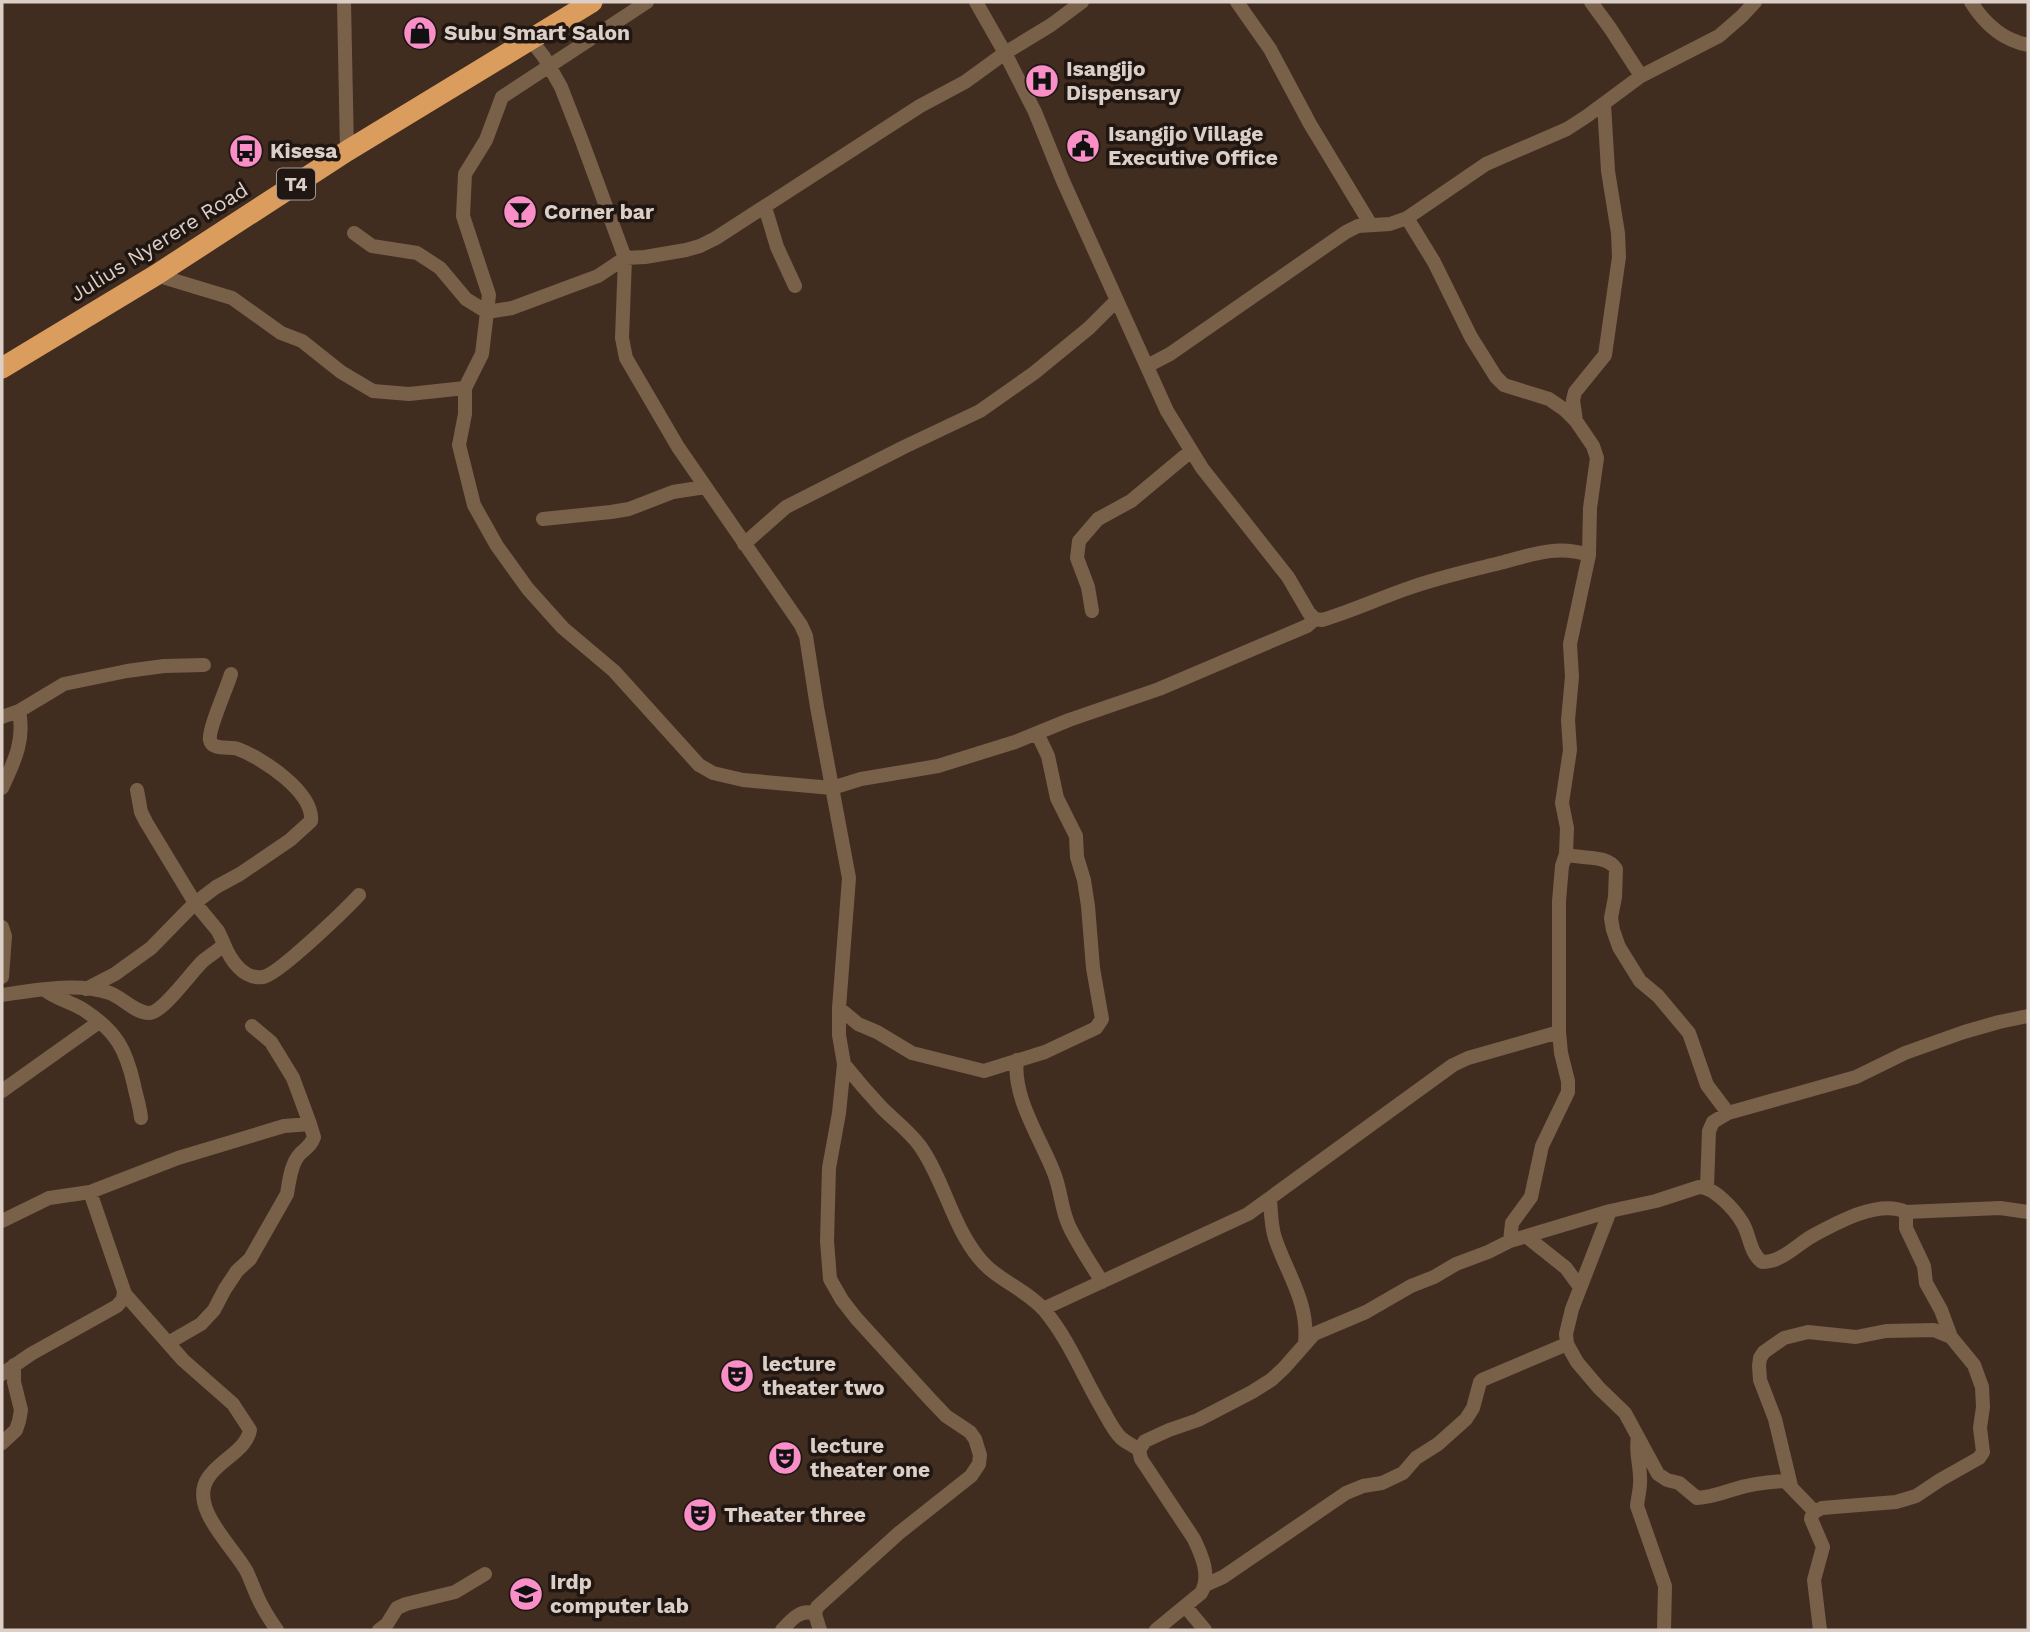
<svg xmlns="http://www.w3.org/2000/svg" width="2030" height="1632" font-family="'Work Sans',sans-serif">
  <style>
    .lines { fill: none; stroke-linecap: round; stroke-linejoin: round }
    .minor { stroke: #796048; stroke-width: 14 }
    .highway { stroke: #da9d5e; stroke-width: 21 }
    .labels { text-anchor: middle; stroke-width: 7; stroke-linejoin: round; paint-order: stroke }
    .shield { fill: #201712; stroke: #a49891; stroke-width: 2 }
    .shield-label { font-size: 19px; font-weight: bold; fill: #dccfc7 }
    .poi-label { font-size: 21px; font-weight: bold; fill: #dccfc7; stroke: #201712; text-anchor: start }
    .street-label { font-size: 21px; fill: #dccfc7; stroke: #201712 }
  </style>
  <rect width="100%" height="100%" fill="#412d20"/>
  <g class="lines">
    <path class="minor" d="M344,2l3,149
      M647,2l-145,95 -16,43 -21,34 -2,42 26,79 -7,59 -17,34v26l-6,31 15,60 23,41 31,43 35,39 51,43 85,94 14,8 30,7 89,8 29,-9 77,-13 77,-24 54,-22 90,-31 148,-63 8,-7
      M976,2l29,51 30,59 28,69 104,230 35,57 86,109 21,36 6,6 7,1c30,-9 58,-22 87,-32 31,-11 63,-18 95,-26 30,-8 53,-17 85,-7
      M1237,2l33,47 40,75 61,101
      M1591,2l19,26 31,48
      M1971,2c13,21 32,38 57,43
      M531,40l13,17 17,30 21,54 43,117 -3,80 4,20 52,89 123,178 5,11 11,71 32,171 -10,130v27l5,29 -5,49 -10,55 -2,73 3,38 12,21 14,18 72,79 18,19 24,16 5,7 5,16 -1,9 -8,12 -72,57 -82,74 -2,7 5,16
      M765,207l12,40 18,39
      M1407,218l27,44 37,75 25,40 8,8 45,14 16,11 11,11 17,25 4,12 -7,50 -1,47 -19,89 2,33 -4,43 2,30 -8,53 5,25 -1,26 -4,12 -3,35v131l2,21 7,28v11l-26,54 -11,51 -19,26 -2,18
      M354,233l18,13 45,7 23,15 26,31 21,13 25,-4 86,-32 27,-18 20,-1 41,-7 14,-4 16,-8 204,-132 45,-24 40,-29 46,-28 31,-23
      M156,275l76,23 49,35 21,8 39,31 32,19 36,3 56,-6
      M1147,366l23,-12 176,-122 12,-6 32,-2 17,-6 79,-54 81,-35 20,-13 54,-40 78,-40 23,-20 13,-14
      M1576,421l-3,-21 2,-8 30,-37 14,-98 -1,-24 -10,-62 -4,-67
      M543,519l68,-7 18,-3 44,-17 32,-5
      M744,544l42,-37 118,-60 76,-36 54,-38 55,-45 28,-28
      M1092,611l-4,-24 -11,-29 2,-17 19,-22 33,-18 60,-50
      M2,717l17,-6 45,-27 63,-13 37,-5 40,-1
      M2,788c12,-26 23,-47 17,-77
      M1566,854c16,6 41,0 50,15l-1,28 -4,21 2,12 6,17 21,34 18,15 31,37 18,52 21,28
      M2,927l3,9 -3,41
      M224,944c6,15 19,36 39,33 15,-2 83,-68 96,-82
      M86,989l29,-15 36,-26 44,-45 21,-16 24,-13 50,-34 21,-19c3,-29 -49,-63 -73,-72 -8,-3 -26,2 -28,-9 -2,-11 17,-52 21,-66
      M45,990c11,9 27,12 39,20 32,21 42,39 50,75 2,11 6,21 7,33
      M2,995c34,-5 74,-13 108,-2 13,5 25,20 39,20 14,0 42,-41 54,-52 7,-6 15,-10 21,-17l-6,-13 -23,-28 -49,-81 -5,-10 -4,-22
      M839,1008l19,16 19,8 35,21 72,18 61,-19 51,-24 6,-9 -9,-51 -5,-62 -4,-26 -7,-23 -1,-21 -19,-38 -9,-42 -11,-23
      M252,1026l19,16 22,36 17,46
      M1017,1060c-5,37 24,79 37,113 7,17 7,36 15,53 9,19 22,38 33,56
      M844,1064c12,15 25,30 38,44 13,13 27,23 38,38 24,34 32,79 59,112 17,22 49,32 66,53 25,30 39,68 59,101 5,9 10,19 17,26 6,5 13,8 18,12
      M2,1091l97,-69
      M1707,1187l2,-56 4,-9 15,-9 128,-36 49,-24 59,-21 35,-10 29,-6
      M1270,1199c1,13 1,27 5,39 12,36 34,64 30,105
      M1610,1211l-38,98 -6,25 1,10 10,18 22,26 26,25 33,61 9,6 12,3 18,15c16,-1 24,-5 38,-9 16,-5 34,-7 50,-8l29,30
      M1906,1212l94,-4 28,4
      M2,1221l47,-23 41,-6 88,-34 106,-32 26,-2 4,13c-4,11 -8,10 -15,18 -8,9 -10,27 -12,39l-37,65 -13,12 -12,18 -11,21 -13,14 -33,19
      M1527,1237l39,31 13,18
      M124,1293l59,67 50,44 17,26c-4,21 -31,30 -42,48 -20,30 27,70 39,94 4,9 7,17 11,26 5,11 12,22 19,32
      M1043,1309l205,-95 205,-149 15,-7 91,-26
      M2,1374l29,-20 86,-48 6,-7 1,-8 -34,-99
      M1638,1437c-3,14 2,27 2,40 1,10 -2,19 -3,29l28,80 -1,44
      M2,1443l14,-13 3,-9 2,-11 -7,-28v-17
      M1791,1486l-16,-67 -15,-39 -1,-14 1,-8 4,-6 20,-14 24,-6 48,5 30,-6 48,-1 17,7
      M1205,1585l18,-8 123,-84 17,-7 19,-3 21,-10 13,-15 22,-14 28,-25 7,-11 7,-26 2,-2 85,-36
      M1185,1606l20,24
      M379,1630l8,-6 10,-16 9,-4 49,-12 30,-18
      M782,1630c9,-10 19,-22 33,-16
      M1156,1630l45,-37c10,-17 1,-37 -7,-54l-53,-80 -2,-9 6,-9 24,-11 29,-10 54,-28 19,-12 13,-12 30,-34 52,-22 45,-26 23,-9 22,-13 32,-12 22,-11 100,-30 46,-10 43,-14c15,0 35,22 43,35 8,12 7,30 20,40 21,0 35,-18 52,-27 24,-13 66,-36 92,-23v16l18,38 2,17 15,27 10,27 23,28 8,22 1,20 -3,21 3,24 -4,6 -39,22 -24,16 -20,6 -74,6c-6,3 -10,4 -11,11l12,28 -9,33 6,50"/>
    <path class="highway" d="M2,368l154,-93 191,-124 245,-149"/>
  </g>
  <defs>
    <g id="shop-disc" transform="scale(1.75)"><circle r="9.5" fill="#fa8fc8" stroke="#201712"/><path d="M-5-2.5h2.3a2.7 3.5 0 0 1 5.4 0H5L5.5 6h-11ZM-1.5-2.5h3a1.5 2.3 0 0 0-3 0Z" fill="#111"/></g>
    <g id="hospital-disc" transform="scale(1.75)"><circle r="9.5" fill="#fa8fc8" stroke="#201712"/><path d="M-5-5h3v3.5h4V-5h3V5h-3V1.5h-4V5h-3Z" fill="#111"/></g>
    <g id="civic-disc" transform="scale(1.75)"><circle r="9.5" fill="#fa8fc8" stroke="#201712"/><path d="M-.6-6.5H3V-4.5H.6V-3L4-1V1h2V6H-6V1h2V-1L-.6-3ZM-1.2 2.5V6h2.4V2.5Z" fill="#111"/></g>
    <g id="bus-disc" transform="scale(1.75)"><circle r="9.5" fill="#fa8fc8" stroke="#201712"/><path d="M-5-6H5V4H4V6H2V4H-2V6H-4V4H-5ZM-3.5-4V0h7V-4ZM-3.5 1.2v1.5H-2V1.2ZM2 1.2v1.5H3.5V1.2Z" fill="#111"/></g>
    <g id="bar-disc" transform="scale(1.75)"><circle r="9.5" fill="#fa8fc8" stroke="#201712"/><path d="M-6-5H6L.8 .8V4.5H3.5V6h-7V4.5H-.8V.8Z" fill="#111"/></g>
    <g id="theatre-disc" transform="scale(1.75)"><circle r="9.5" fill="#fa8fc8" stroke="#201712"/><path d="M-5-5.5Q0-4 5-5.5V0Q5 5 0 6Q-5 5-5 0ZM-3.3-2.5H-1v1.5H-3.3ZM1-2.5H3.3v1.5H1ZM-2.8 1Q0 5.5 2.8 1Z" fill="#111"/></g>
    <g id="university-disc" transform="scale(1.75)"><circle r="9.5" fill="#fa8fc8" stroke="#201712"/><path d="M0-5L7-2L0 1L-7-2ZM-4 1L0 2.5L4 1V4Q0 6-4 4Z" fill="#111"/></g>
  </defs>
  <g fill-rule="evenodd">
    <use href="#shop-disc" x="420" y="33"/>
    <use href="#hospital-disc" x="1042" y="81"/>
    <use href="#civic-disc" x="1083" y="146"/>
    <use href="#bus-disc" x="246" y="151"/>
    <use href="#bar-disc" x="520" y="212"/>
    <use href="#theatre-disc" x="737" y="1376"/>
    <use href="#theatre-disc" x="785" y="1458"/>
    <use href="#theatre-disc" x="700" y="1515"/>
    <use href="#university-disc" x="526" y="1594"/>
  </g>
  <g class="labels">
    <rect class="shield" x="277" y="168.5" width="38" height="31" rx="5"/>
    <g class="shield-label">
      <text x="296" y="191">T4</text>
    </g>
    <g class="poi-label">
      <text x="444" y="40">Subu Smart Salon</text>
      <text x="1066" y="76">Isangijo<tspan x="1066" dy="24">Dispensary</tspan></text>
      <text x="1108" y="141">Isangijo Village<tspan x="1108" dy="24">Executive Office</tspan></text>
      <text x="270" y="158">Kisesa</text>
      <text x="544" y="219">Corner bar</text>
      <text x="762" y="1371">lecture<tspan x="762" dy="24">theater two</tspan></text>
      <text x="810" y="1453">lecture<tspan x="810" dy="24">theater one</tspan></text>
      <text x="724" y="1522">Theater three</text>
      <text x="550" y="1589">Irdp<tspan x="550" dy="24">computer lab</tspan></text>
    </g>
    <g class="street-label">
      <text transform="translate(159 242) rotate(-32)" y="7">Julius Nyerere Road</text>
    </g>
  </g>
  <rect width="2030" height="1632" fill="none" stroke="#dccfc7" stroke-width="7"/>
</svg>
